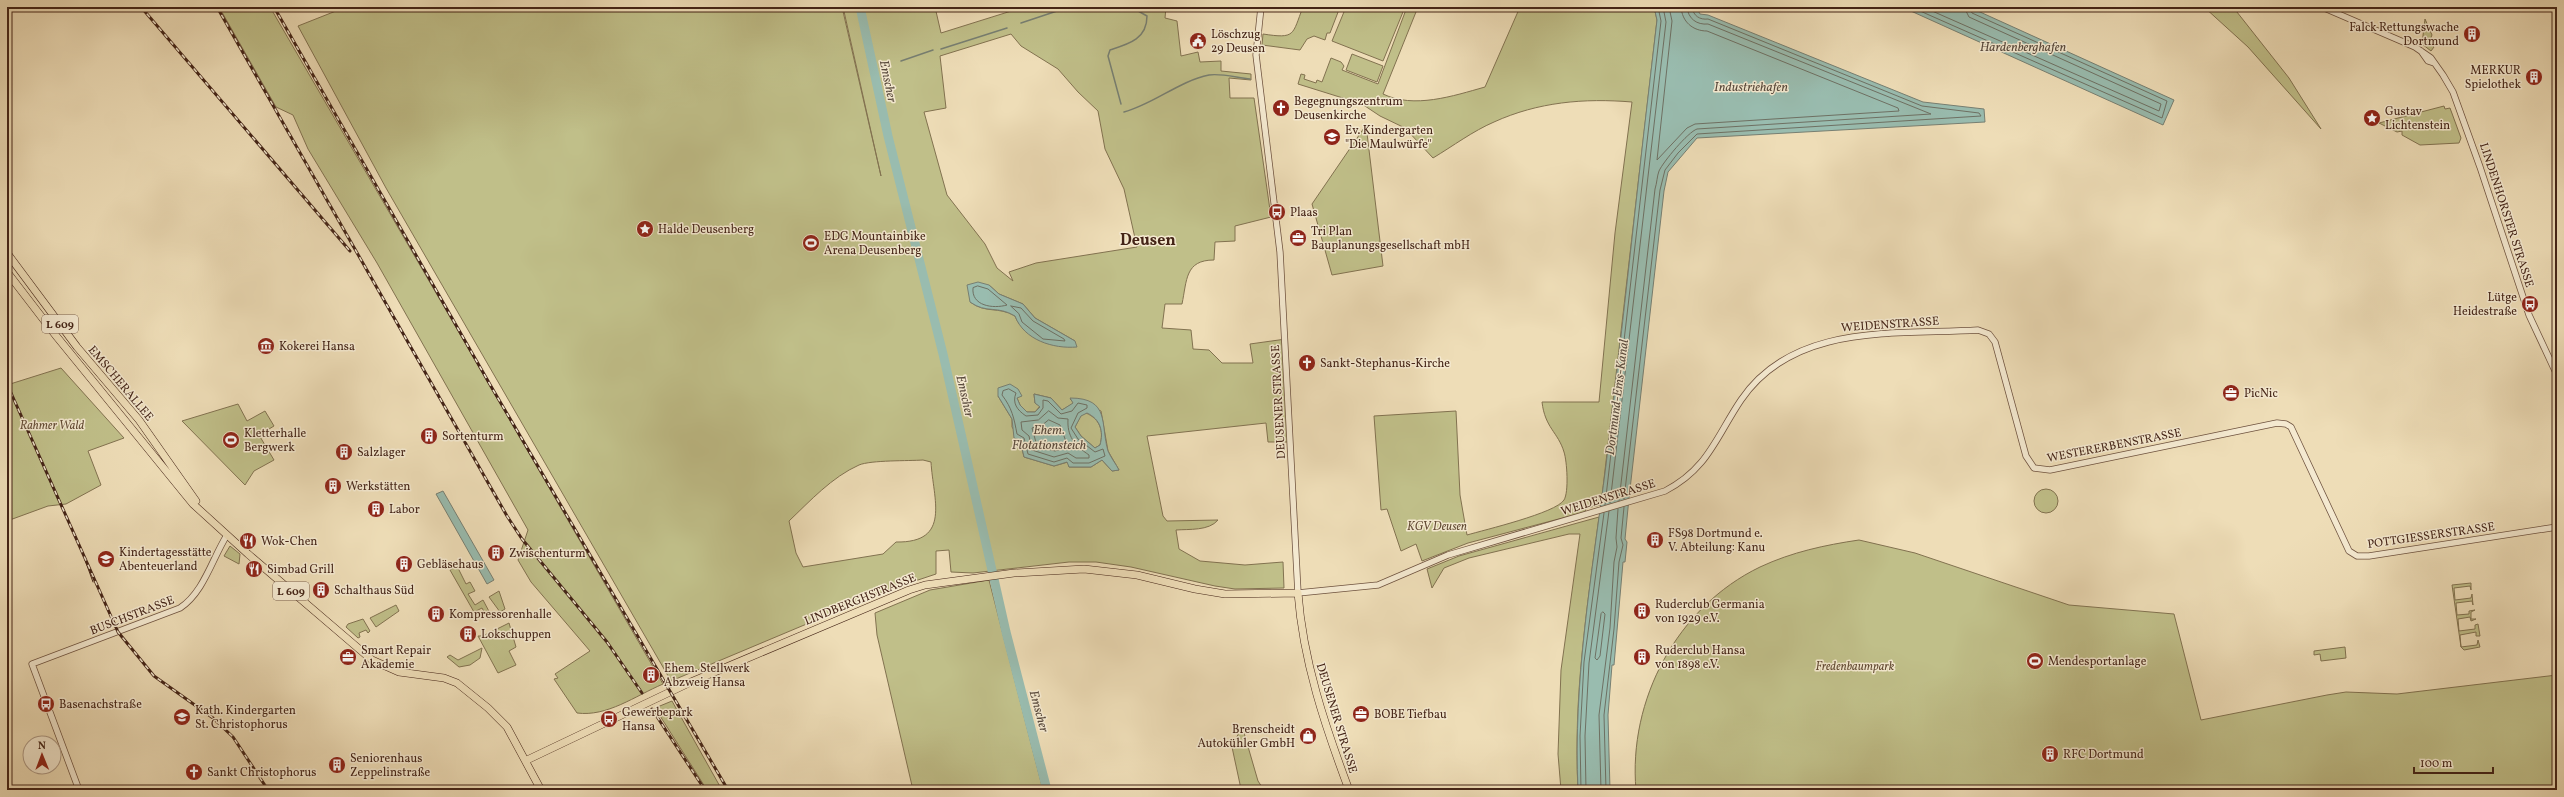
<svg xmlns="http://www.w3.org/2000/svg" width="2564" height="797" font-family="Vollkorn,serif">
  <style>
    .green { fill: #c0bf89; stroke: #827250; fill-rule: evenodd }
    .water { fill: #99bcaf; stroke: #777f72; fill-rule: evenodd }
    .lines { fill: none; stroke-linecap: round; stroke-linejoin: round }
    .shore { stroke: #6e7063; stroke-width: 1 }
    .stream { stroke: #777f72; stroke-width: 1.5 }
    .river { stroke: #99bcaf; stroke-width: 9 }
    .minor-casing { stroke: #6e523f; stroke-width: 7 }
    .major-casing { stroke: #442417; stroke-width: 8 }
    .minor { stroke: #f4e9d0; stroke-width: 5.5 }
    .major { stroke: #eeddb7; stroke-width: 7 }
    .tram { stroke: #442417; stroke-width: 1 }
    .rail-casing { stroke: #442417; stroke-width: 3 }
    .rail { stroke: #f4e9d0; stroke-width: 1.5; stroke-dasharray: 4.5; stroke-linecap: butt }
    .labels { text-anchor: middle; stroke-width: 3; stroke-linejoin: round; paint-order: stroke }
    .shield { fill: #f4e9d0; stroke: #795f4e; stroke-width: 1 }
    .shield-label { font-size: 11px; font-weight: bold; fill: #442417 }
    .poi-label { font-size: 12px; fill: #442417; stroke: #f4e9d0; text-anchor: start }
    .street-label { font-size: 12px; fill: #442417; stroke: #f4e9d0 }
    .park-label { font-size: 12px; font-style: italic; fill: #634b34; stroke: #f4e9d0 }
    .water-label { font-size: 13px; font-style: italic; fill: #594a3d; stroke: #f4e9d0 }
    .district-label { font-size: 16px; font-weight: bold; fill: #442417; stroke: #f4e9d0 }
  </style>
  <rect width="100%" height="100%" fill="#eeddb7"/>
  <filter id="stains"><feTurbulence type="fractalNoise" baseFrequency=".005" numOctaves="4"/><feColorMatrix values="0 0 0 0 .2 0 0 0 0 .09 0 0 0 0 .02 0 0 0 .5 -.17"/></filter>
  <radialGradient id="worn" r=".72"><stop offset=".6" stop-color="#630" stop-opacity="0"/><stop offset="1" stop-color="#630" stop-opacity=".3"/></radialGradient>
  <path class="green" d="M219,7h51l393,677c-28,12 -56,33 -86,29l-23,-34 4,-1 -3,-4 35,-23 -59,-69 -13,-22 10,-30 -151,-267 -69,-114 -15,-34 -17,-8z
    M346,7h496l39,169 -38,-169h92l6,26 83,-26h142l-1,11 12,3 4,35 17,-4 2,10 21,-1v10l30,3v6l-22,-2 1,20h24l17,119 -36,9v15l-20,1 -1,18c-29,0 -27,20 -32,44h-17l-3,24 29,2 2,19 16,1 13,13h31l-3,-19 36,-5 5,103h-23l-2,-19 -119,13 16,80 4,5 51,-1c-9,11 -29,9 -42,10l3,19 21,12 45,4 38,-3 1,26 -49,1 -20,-3 -84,-19 -35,-5h-27l-96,11 -22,-1 -2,-22 -13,1v23l-75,25 -52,24 -138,58 -285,-493 -88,-162zM1011,34l10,12 37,23 20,23 20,19 7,38 19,40 13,58 -101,16 -27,9 4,9 -16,-13 -12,-24 -38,-49 -23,-83 22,-4 -6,-52zM989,285l10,9 24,10 12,14 40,23c-22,-4 -51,-1 -60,-25 -17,-10 -29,-2 -45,-14zM1034,394l17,4 11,12 12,-7 -4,-4 31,12 7,40 11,19 -7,1 -10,-11 -11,7h-22l-1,-5 -14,4 -30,-9 -4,-18 -8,-12v-8l-14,-23 19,2 3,7 7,7h8l5,-6 -5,-3zM923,460l8,2c2,37 21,81 -35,80l-13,12 -80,13 -7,-14 -7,-32c21,-20 43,-44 70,-56 12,-5 50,-4 64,-5z
    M1303,7h37l-10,26h-3l-2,7 -11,-4 -7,3 -7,11 -38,-5 1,-11c33,5 29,1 40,-27z
    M1346,7h59l-22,54 -51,-20z
    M1407,7h11l-35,87c31,15 70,2 102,-7l35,-80h134l3,13 -56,485 -15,3 -1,4 -117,31 -46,18 -6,-17 -15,7 -14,-42 -6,1 -7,-94 82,-5 4,84 7,40c17,-5 89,-22 97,-35 5,-8 3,-39 0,-48 -6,-20 -19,-24 -22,-50h57l16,-169 17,-131c-48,-4 -94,0 -138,20 -21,9 -41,24 -61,36l-28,-30 -25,-12 -18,-12 -64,-20 3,-10 4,1 -1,4 12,4 1,-3 5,2 9,-24 10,4 3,4 -2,4 36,14z
    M2204,7h29l56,71 32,51 -73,-82z
    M2425,19l7,16 -3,7 5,5 -3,4 -9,-7z
    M1352,54l31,12 -6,16 -31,-12z
    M2444,106l1,3 5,-1 11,30 -2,5 -39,2 -18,-10v-4l-5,1 -18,-9z
    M1366,125l17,141 -51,9 -20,-71z
    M61,368l63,70 -36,13 13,34 -35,19 -18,2 -41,15v-136z
    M238,404l9,17 18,-10 9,15 -15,9 15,25 -20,11 -9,14 -63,-64z
    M1086,413c14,6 18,18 14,32l-5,3 -14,-12 -6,-9 6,-12z
    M2034 501a12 12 0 1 1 24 0a12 12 0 1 1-24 0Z
    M1599,517c-12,91 -26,180 -21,273h-17l-3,-36 3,-84 19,-136h-11l-100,24 -25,10 -12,20 -5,-19 32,-13z
    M1859,540l56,13 154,52 105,9 27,106 126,-25 19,-3 51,2 160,-19v115h-921c-8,-90 41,-183 124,-223 32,-15 65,-22 99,-27z
    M230,546l10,8 -1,10 -15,-8z
    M457,566l9,18 4,-2 5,9 -7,3 7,11 8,-5 9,17 -4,2 -6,-11 -8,4 -24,-42z
    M989,580l54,210h-130l-36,-155 -2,-22 55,-23z
    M2471,583v7l-1,-4 -16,2 1,12 16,-2 1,-4 1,11 -1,-4 -16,2 1,12 12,-1v-3l6,-1 -4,2v7h5l-5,2 -1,-4 -12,2 1,12 16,-2v-4l3,-1 2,12h-4v-4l-16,3 1,12 16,-2 1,-5 2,7 -16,3 -3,-3 -9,-62z
    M499,591l6,18 -5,3 -11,-15z
    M396,605l3,6 -23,16 -6,-9z
    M363,619l7,12 -2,2 -2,-3 -7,3 1,4 -2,1 -12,-11 2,-3z
    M509,623l7,24 -7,4 7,14 -18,8 -20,-37h5z
    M2345,647l1,11 -25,3 -1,-7 -6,1v-4z
    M482,648l-2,10 -10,7 -11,2 -12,-10 3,-2 8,5z
    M672,701l50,89h-15l-52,-82z
    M1242,726l16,55 6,9 -23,-1 -9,-42z"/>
  <path class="water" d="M1654,7h42l4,7 8,1 215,87 61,7 1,13 -288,16 -29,34 -4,19 -35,307 -4,41 2,3 -2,20h-2l-9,103h-2l-4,50 2,75h-32c-5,-110 14,-216 28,-325 18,-148 33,-296 51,-445z
    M1902,7h67l205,93 -11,25z
    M978,282l11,3 10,9 24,10 12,14 40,23 2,6c-24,2 -53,-7 -62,-31 -18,-11 -28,-2 -45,-14l-3,-17z
    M1010,384l8,5 4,7 -5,2 3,7 7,7h8l5,-5 -5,-4 -1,-9 17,4 11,12 11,-7 -3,-5c41,0 30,27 38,53 3,7 8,13 11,19l-7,1 -10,-11 -11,7h-22l-2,-5 -13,4 -30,-9 -4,-17 -6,-2 -2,-19 -14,-23v-8zM1087,413c13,6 17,18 13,32l-5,3 -14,-12 -6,-9 6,-11z
    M443,491l51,89 -7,4 -51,-90z"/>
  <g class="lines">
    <path class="shore" d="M1669,7l3,14 -15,139 30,-32 8,-4 204,-13 -1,-3 -191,-77c-14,0 -25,-9 -26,-24
      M1911,7l251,111 5,-17 -195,-88 -3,-6
      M1923,7l236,104 2,-7 -192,-87 -5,-10
      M978,286l10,3 19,16c-14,4 -36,1 -34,-17z
      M1011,306l10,2 12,13 31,18 1,2 -22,-2 -21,-17 -3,-8z
      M1009,389l7,4c-4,10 1,17 10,23l12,-1 5,-7v-8l5,1 13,13 11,-3 6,-8 9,2v3l-9,5 -7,15 7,11 17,13 8,-3 2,7 -16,7h-16l-6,-5 -13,4 -26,-8 -4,-16 -7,-4c-3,-16 -5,-26 -15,-39l1,-4z
      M1049,411l9,7 10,1c-1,17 6,26 21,36v3h-13l-8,-5 -14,4 -22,-7 -3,-14 -7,-6 -1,-8 17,-2z
      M1049,420l11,5 8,22 -13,4 -18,-5 -5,-18 10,-3z
      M1624,499l36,-309 5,-20 13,-17 19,-19 284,-18 -2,-3 -57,-7 -214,-87c-8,1 -15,-3 -16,-12
      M1619,501l36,-312c2,-6 2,-13 4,-18 4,-9 29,-39 38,-42l234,-15 -223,-90c-11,1 -20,-5 -21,-17
      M1610,503l56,-481 -3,-15
      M1605,505l56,-484 -3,-14
      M1603,612l2,2 -5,42 -3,4 -2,-2 6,-44z
      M1581,790l-1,-54 4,-74 20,-149
      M1586,790l-1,-54 4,-73 20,-152
      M1601,790l-2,-75 11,-87 4,-66 3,-15 -1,-9 2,-29
      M1606,790l-2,-75 10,-86 5,-67 4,-17 -2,-7 3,-31"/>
    <path class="stream" d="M1021,23l48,-16
      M941,49l66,-21
      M901,61l32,-11
      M1121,104l-13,-48 2,-6c19,-6 37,-11 37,-34l-16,-9
      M1124,112c30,-8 55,-31 85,-37 12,-2 29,3 41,4"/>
    <path class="river" d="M860,7l28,129 55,218 63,278 41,158"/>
    <g class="minor-casing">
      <path id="minor" d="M1261,7l-5,48 24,197 18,341 80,-8 70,-30 217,-64c43,-22 51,-54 76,-91 53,-78 156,-65 237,-70l11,4 6,8 31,114 8,12 16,2 227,-47 9,1 5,3 58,124 8,5h12l188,-29
        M2322,7l93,40 16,11 12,17 10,17 27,75 49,148 28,60
        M2421,51l7,10 6,2
        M79,790l-47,-126 148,-56c24,-16 32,-49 47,-73"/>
    </g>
    <g class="major-casing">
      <path id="major" d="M7,253l70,94 62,73 57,81
        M7,272l50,65 136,167 55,50 124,106 27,12 45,6 13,5 31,25 19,19 34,63
        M527,760l164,-78 218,-92 16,-5 89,-12 70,-4 53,6 58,14 30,5 73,-1c5,68 27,133 51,197"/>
    </g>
    <use href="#minor" class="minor"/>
    <use href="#major" class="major"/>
    <path class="tram" d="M85,560l8,22"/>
    <g class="rail-casing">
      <path id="rail" d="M141,7l209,244
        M217,7l290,509 15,23 85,103 35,51
        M274,7l218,381 236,402
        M7,384l111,248 36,44 59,42 20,19 35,53
        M652,709l53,81"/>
    </g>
    <use href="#rail" class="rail"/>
  </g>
  <defs>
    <g id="building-disc" transform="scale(0.9)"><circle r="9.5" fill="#8f2418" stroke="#f4e9d0"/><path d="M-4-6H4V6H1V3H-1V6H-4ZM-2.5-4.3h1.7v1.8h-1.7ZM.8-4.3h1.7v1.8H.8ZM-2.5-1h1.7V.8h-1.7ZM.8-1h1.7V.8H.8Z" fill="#fff"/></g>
    <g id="civic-disc" transform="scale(0.9)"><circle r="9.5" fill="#8f2418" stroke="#f4e9d0"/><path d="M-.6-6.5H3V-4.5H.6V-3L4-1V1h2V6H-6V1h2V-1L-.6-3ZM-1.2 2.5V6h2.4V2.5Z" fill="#fff"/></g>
    <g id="church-disc" transform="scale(0.9)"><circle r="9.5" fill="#8f2418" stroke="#f4e9d0"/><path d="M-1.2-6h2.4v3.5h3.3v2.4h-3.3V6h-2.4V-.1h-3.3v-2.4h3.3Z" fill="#fff"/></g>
    <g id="sight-disc" transform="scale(0.9)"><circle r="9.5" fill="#8f2418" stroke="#f4e9d0"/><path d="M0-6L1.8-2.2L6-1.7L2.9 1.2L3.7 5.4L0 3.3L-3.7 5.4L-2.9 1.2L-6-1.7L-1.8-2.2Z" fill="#fff"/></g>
    <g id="school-disc" transform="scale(0.9)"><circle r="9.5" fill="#8f2418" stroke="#f4e9d0"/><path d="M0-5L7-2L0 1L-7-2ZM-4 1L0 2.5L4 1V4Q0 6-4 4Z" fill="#fff"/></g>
    <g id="bus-disc" transform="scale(0.9)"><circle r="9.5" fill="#8f2418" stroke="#f4e9d0"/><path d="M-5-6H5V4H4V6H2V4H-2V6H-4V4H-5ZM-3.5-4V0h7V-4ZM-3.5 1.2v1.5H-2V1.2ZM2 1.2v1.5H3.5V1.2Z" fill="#fff"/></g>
    <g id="office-disc" transform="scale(0.9)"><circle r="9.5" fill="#8f2418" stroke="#f4e9d0"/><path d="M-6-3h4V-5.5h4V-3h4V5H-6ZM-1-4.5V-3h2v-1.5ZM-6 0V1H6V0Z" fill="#fff"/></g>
    <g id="stadium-disc" transform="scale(0.9)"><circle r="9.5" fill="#8f2418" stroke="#f4e9d0"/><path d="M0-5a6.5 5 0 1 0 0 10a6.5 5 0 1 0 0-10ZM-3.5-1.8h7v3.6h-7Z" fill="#fff"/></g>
    <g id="museum-disc" transform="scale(0.9)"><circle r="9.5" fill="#8f2418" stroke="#f4e9d0"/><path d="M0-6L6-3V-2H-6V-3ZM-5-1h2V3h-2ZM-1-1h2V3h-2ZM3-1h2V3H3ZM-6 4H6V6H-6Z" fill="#fff"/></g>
    <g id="restaurant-disc" transform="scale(0.9)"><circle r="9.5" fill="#8f2418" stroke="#f4e9d0"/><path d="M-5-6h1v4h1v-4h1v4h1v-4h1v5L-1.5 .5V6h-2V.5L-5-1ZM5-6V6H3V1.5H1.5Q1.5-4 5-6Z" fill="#fff"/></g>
    <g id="shop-disc" transform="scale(0.9)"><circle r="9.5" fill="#8f2418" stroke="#f4e9d0"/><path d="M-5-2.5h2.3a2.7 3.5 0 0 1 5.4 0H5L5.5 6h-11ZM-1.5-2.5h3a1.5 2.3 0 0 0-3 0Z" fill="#fff"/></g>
  </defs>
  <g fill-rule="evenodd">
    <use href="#building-disc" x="2472" y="34"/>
    <use href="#civic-disc" x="1198" y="41"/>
    <use href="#building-disc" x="2534" y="77"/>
    <use href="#church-disc" x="1281" y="108"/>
    <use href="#sight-disc" x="2372" y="118"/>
    <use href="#school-disc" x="1332" y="137"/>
    <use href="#bus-disc" x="1277" y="212"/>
    <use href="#sight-disc" x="645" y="229"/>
    <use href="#office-disc" x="1298" y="238"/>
    <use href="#stadium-disc" x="811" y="243"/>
    <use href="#bus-disc" x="2530" y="304"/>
    <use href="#museum-disc" x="266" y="346"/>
    <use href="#church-disc" x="1307" y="363"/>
    <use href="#office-disc" x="2231" y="393"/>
    <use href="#building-disc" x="429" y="436"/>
    <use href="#stadium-disc" x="231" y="440"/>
    <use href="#building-disc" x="344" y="452"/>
    <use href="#building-disc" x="333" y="486"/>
    <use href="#building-disc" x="376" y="509"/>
    <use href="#building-disc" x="1655" y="540"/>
    <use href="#restaurant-disc" x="248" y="541"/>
    <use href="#building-disc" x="496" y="553"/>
    <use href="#school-disc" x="106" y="559"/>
    <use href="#building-disc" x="404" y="564"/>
    <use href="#restaurant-disc" x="254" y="569"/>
    <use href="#building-disc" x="321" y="590"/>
    <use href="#building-disc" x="1642" y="611"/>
    <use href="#building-disc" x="436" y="614"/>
    <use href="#building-disc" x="468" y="634"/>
    <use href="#office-disc" x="348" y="657"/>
    <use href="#building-disc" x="1642" y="657"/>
    <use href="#stadium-disc" x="2035" y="661"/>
    <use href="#building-disc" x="651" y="675"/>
    <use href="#bus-disc" x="46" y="704"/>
    <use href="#office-disc" x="1361" y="714"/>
    <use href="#school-disc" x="182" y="717"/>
    <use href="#bus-disc" x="609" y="719"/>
    <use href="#shop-disc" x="1308" y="736"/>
    <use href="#building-disc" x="2050" y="754"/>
    <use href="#building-disc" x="337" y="765"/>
    <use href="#church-disc" x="194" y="772"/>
  </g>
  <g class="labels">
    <g class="shield">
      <rect x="42" y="315" width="36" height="18" rx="3"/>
      <rect x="273" y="582" width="36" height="18" rx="3"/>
    </g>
    <g class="shield-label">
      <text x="60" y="328">L 609</text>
      <text x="291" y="595">L 609</text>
    </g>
    <g class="poi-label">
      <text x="2459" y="31" text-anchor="end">Falck Rettungswache<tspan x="2459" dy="14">Dortmund</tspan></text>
      <text x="1211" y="38">Löschzug<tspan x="1211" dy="14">29 Deusen</tspan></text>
      <text x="2521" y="74" text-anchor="end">MERKUR<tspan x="2521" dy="14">Spielothek</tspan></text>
      <text x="1294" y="105">Begegnungszentrum<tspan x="1294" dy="14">Deusenkirche</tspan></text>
      <text x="2385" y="115">Gustav<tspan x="2385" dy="14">Lichtenstein</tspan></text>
      <text x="1345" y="134">Ev. Kindergarten<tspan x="1345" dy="14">"Die Maulwürfe"</tspan></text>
      <text x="1290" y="216">Plaas</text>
      <text x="658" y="233">Halde Deusenberg</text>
      <text x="1311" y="235">Tri Plan<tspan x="1311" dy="14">Bauplanungsgesellschaft mbH</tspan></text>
      <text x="824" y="240">EDG Mountainbike<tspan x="824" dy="14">Arena Deusenberg</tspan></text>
      <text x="2517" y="301" text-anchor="end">Lütge<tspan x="2517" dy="14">Heidestraße</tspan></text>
      <text x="279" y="350">Kokerei Hansa</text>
      <text x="1320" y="367">Sankt-Stephanus-Kirche</text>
      <text x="2244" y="397">PicNic</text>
      <text x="244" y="437">Kletterhalle<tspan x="244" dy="14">Bergwerk</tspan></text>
      <text x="442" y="440">Sortenturm</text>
      <text x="357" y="456">Salzlager</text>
      <text x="346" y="490">Werkstätten</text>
      <text x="389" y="513">Labor</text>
      <text x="1668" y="537">FS98 Dortmund e.<tspan x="1668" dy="14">V. Abteilung: Kanu</tspan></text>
      <text x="261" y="545">Wok-Chen</text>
      <text x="119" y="556">Kindertagesstätte<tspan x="119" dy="14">Abenteuerland</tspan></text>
      <text x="509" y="557">Zwischenturm</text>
      <text x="417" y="568">Gebläsehaus</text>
      <text x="267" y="573">Simbad Grill</text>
      <text x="334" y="594">Schalthaus Süd</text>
      <text x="1655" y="608">Ruderclub Germania<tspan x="1655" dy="14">von 1929 e.V.</tspan></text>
      <text x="449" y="618">Kompressorenhalle</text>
      <text x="481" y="638">Lokschuppen</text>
      <text x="361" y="654">Smart Repair<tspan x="361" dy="14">Akademie</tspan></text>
      <text x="1655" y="654">Ruderclub Hansa<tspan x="1655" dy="14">von 1898 e.V.</tspan></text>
      <text x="2048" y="665">Mendesportanlage</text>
      <text x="664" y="672">Ehem. Stellwerk<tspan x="664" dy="14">Abzweig Hansa</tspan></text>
      <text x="59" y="708">Basenachstraße</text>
      <text x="195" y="714">Kath. Kindergarten<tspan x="195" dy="14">St. Christophorus</tspan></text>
      <text x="622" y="716">Gewerbepark<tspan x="622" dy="14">Hansa</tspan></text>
      <text x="1374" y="718">BOBE Tiefbau</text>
      <text x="1295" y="733" text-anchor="end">Brenscheidt<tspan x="1295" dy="14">Autokühler GmbH</tspan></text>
      <text x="2063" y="758">RFC Dortmund</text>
      <text x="350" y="762">Seniorenhaus<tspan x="350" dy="14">Zeppelinstraße</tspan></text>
      <text x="207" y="776">Sankt Christophorus</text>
    </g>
    <g class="street-label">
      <text transform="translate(2507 215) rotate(72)" y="4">LINDENHORSTER STRASSE</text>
      <text transform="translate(1890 324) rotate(-4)" y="4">WEIDENSTRASSE</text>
      <text transform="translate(121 383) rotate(50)" y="4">EMSCHERALLEE</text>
      <text transform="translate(1278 402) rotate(-93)" y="4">DEUSENER STRASSE</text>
      <text transform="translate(2114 445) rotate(-11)" y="4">WESTERERBENSTRASSE</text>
      <text transform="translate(1608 497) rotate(-17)" y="4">WEIDENSTRASSE</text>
      <text transform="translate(2431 535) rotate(-8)" y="4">POTTGIESSERSTRASSE</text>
      <text transform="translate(860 599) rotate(-22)" y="4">LINDBERGHSTRASSE</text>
      <text transform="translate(132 615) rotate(-21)" y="4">BUSCHSTRASSE</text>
      <text transform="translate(1337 718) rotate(73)" y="4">DEUSENER STRASSE</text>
    </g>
    <g class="park-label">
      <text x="52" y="429">Rahmer Wald</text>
      <text x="1437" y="530">KGV Deusen</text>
      <text x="1855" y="670">Fredenbaumpark</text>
    </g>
    <g class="water-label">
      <text x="2023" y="51">Hardenberghafen</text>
      <text transform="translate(889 81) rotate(78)" y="5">Emscher</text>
      <text x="1751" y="91">Industriehafen</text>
      <text transform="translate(966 396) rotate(77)" y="5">Emscher</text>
      <text transform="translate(1616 397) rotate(-83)" y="5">Dortmund-Ems-Kanal</text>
      <text x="1049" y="434">Ehem.<tspan x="1049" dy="15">Flotationsteich</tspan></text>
      <text transform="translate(1040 711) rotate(75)" y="5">Emscher</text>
    </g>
    <g class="district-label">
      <text x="1148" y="245">Deusen</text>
    </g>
  </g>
  <rect width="2564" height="797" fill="none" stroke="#eeddb7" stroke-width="24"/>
  <rect x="8" y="8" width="2548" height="781" fill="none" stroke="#442417" stroke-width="2"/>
  <rect x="12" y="12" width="2540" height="773" fill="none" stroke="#442417"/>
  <g transform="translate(42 755) rotate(359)"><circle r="19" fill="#f4e9d0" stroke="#ae9a86"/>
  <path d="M0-3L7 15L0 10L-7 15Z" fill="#8f2418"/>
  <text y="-6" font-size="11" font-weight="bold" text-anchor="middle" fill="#442417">N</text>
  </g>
  <path d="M2414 767v6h79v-6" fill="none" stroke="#442417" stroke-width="2"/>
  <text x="2420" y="767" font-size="12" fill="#442417" stroke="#f4e9d0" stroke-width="3" paint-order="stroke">100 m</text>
  <rect width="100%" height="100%" filter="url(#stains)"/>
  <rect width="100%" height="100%" fill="url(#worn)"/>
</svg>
